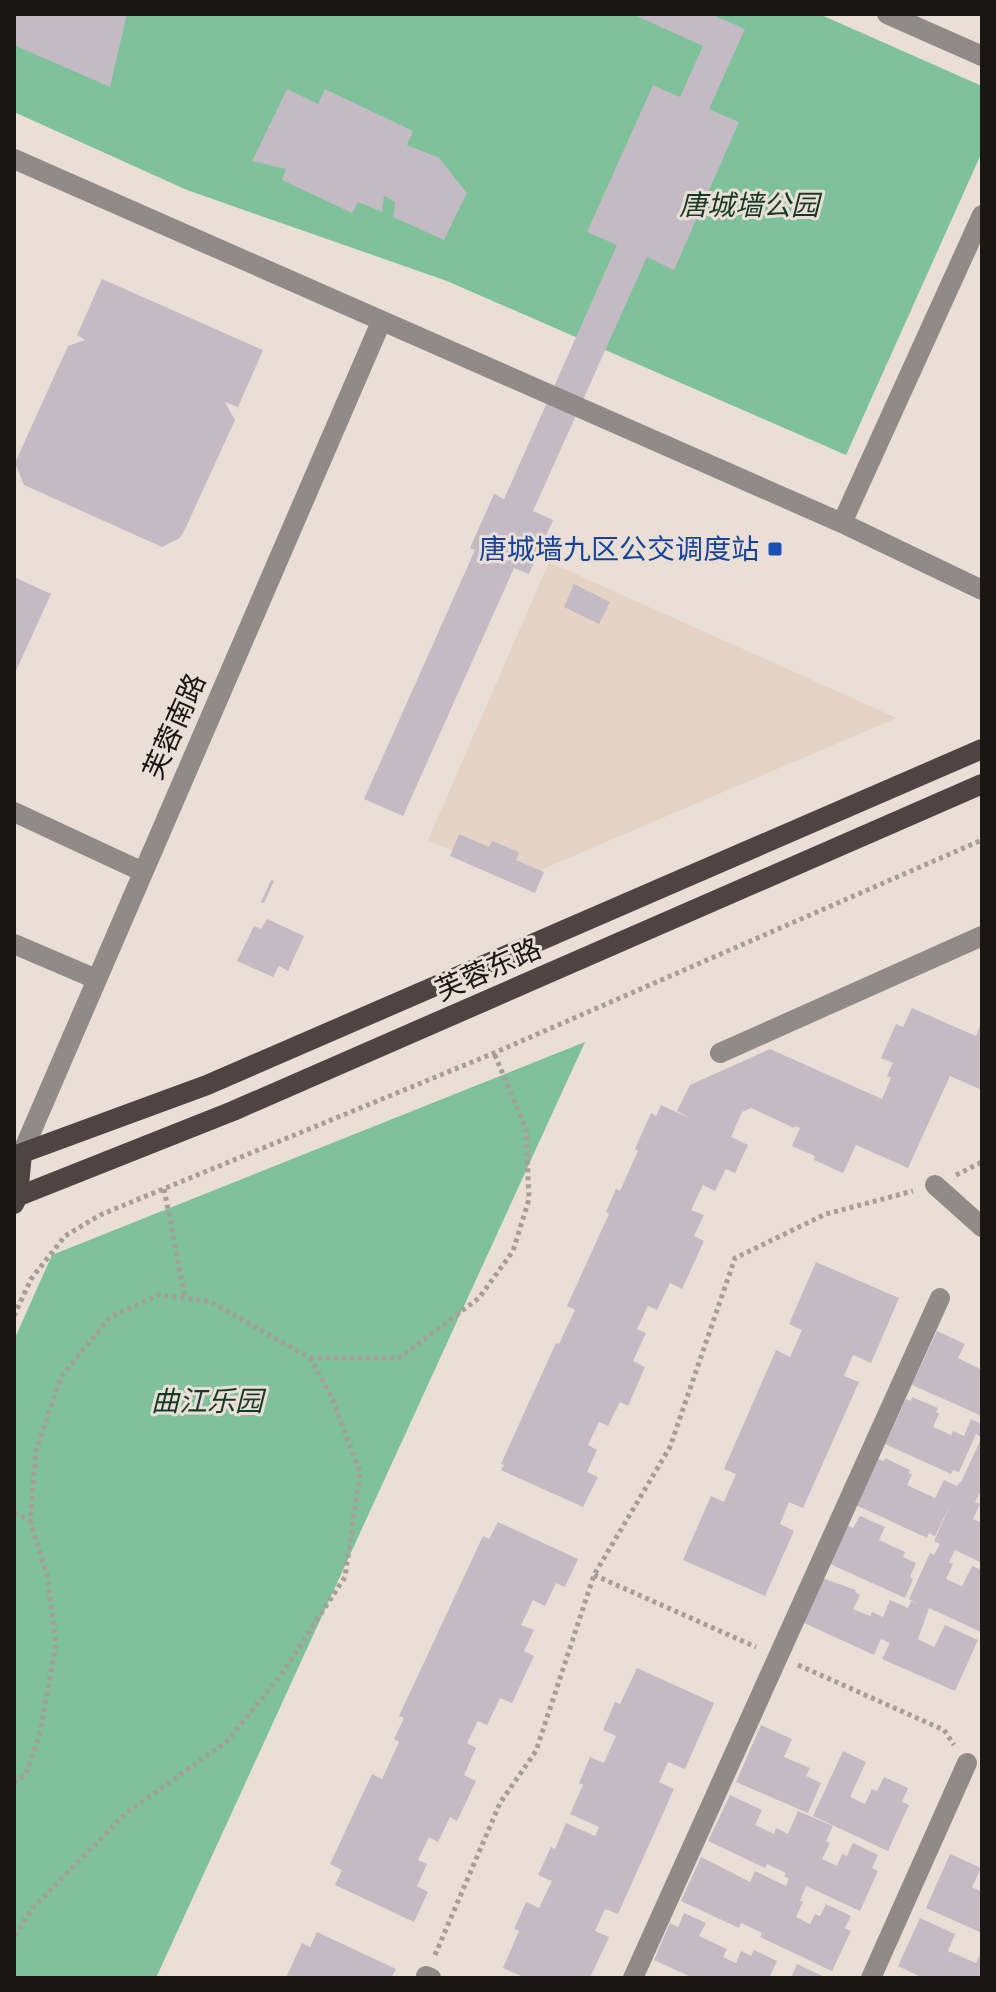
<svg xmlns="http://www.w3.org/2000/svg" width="996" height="1992" font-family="'IBM Plex Serif','Noto Sans SC',serif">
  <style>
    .built { fill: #e5d4c6 }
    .green { fill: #7ec19b }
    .building { fill: #c3bac3 }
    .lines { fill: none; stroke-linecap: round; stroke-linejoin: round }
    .path { stroke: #a79e98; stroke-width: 5; stroke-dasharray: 4 4; stroke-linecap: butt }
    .minor { stroke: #908a89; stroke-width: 20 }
    .major { stroke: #4e4443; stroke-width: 20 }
    .transit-dot { fill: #1a4fb4; stroke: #eadfd7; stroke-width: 3 }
    .labels { text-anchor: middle; stroke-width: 6; stroke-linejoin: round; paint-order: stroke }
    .park-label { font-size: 28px; font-style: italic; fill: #153a27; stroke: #eadfd7 }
    .transit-label { font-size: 28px; fill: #164399; stroke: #eadfd7; text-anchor: end }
    .street-label { font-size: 28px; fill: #191613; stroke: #eadfd7 }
  </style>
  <rect width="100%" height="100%" fill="#eadfd7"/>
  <path class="built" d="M549,562l348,156 -380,162 -89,-40z"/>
  <path class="green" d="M14,14h805l163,72v66l-136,303 -399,-174 -260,-91 -173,-78z
    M585,1042l-429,936h-142v-638l38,-85z"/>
  <path class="building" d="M14,14h113l-17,73 -96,-42z
    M632,14h79l34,15 -36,80 30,13 -65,148 -27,-13 -114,254 20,9 -24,54 -15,-6 -111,248 -39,-17 111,-249 -5,-2 24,-54 10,5 113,-254 -30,-13 66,-147 27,12 23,-51z
    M287,89l31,15 7,-15 88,42 -6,14 32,13 28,35 -23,47 -51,-23 2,-15 -11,-6 -2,16 -24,-10 -6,11 -70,-33 4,-11 -34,-8z
    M102,279l161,71 -25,57 -13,-5 10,18 -49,107 -6,11 -18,9 -138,-62 -9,-22 53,-117 17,-6 -8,-5z
    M14,577l37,17 -37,81z
    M574,584l36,18 -11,22 -35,-17z
    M459,834l30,13 3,-6 27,11 -3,8 28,12 -9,21 -85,-37z
    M271,880l3,1 -10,22 -3,-1z
    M267,919l37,17 -16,35 -9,-5 -6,11 -36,-16 17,-35 7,3z
    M912,1008l64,28 6,-15v69l-32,-14 -42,92 -52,-23 -13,28 -29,-13 1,-4 -23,-10 8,-18 -5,-2 -1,2 -43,-20 -9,4 -11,25 17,8 -13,28 -9,-4 -11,22 -12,-6 -12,25 13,5 -10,21 10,5 -22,48 -12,-6 -13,27 -9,-4 -11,23 9,4 -13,28 12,6 -17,39 -8,-4 -12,24 -9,-4 -11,23 9,5 -10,22 11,5 -15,30 -82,-37 3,-5 -3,-1 55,-121 3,1 16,-34 -8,-4 42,-92 -3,-2 10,-23 4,2 18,-40 -3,-2 16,-36 5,3 5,-11 30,14 -14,-8 13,-26 80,-36 112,50 9,-21 -4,-2 6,-13 -12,-5 15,-34 7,3z
    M816,1262l83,36 -28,65 -18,-8 -9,21 15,6 -56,126 -14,-6 -9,22 14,7 -29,65 -82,-36 28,-64 13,6 12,-28 -12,-5 52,-119 14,7 12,-27 -13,-6z
    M937,1331l28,13 -7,14 24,12v46l-70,-31z
    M912,1397l26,11 -2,4 3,1 -6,14 18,8 2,-4 11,5 7,-17 11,5v65l-7,13 5,2 -7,15 9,4v40l-27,-13 -6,12 4,2 -7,15 16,7 10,-20 10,4v60l-1,2 -52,-24 -11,31 16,8 11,-22 33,15 -23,51 -73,-32 8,-16 -9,-4 -7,16 -72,-33 20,-44 34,12 -1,2 5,3 -7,14 17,7 2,-4 11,5 7,-17 18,8 3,-7 8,4 -10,-6 21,-46 4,2 6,-11 -6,-3 18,-40 -17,35 -6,-3 -2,5 -71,-33 22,-46 6,2 1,-3 25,12 -1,3 3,2 -5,10 28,13 9,-18 13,6 5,-6 20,-43 -6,-3 -17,38 -6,-2 -2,4 -66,-30 21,-45 5,2z
    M860,1516l25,11 -6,13 26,12 -2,5 13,6 -6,14 3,2 -8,19 -75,-34 17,-39 6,3z
    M498,1522l80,37 -13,28 -9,-4 -11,23 -12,-6 -12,25 13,5 -10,21 10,5 -22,47 -12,-5 -13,27 -9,-4 -11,22 9,5 -12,27 12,6 -19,40 -7,-4 -12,25 -9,-5 -11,23 9,4 -10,22 11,6 -14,30 -79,-37 7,-15 -12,-6 42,-90 10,5 17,-37 -5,-3 10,-21 -5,-2 84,-180 6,3z
    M637,1668l77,35 -29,66 -17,-7 -9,20 15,7 -56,125 -13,-5 -10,22 14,6 -19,41h-64l-23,-10 16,-37 -5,-2 12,-27 13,6 13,-27 -14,-6 13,-28 4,2 11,-26 29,13 4,-9 -29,-13 13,-29 -4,-2 11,-26 14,6 12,-27 -13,-6 12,-28 5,2z
    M761,1725l31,14 -8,18 26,11 -4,8 15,7 -13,30 -72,-31z
    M843,1751l23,11 -16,35 15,7 7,-15 5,2 7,-14 24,11 -6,14 7,3 -21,46 -75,-35z
    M730,1795l32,15 -7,15 19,9 2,-6 12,6 10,-23 35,15 -7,15 4,2 -8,16 15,7 5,-12 5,2 6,-13 25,12 -6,13 6,3 -18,40 -54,-25 -6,15 3,1 -7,15 14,7 5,-10 5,2 6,-12 25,12 -6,12 6,3 -19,40 -72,-34 2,-4 -8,-4 -13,-6 -2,5 -58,-27 20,-44 49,25 5,-11 31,15 3,-7 -5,-3 2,-3 -19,-9 -2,4 -57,-27z
    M950,1854l31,14 -9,19 10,5v41l-56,-25z
    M684,1913l22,10 -7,13 28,13 -4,8 13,6 5,-12 10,5 3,-6 23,11 -8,17h-76l-39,-18 16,-37 8,4z
    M920,1918l35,16 -7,17 28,12 6,-13v28h-59l-25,-12z
    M317,1932l79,37 -5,9h-105l16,-35 8,4z
    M797,1964l30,14h-36z"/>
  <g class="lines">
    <path class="path" d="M956,1175l26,-13
      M164,1189l21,109
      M14,1316l17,-37 34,-43 35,-21 394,-162 488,-213
      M310,1358h89l80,-60 34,-47 16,-52 -3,-70 -32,-76
      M14,1513l16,7
      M594,1575l162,72
      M798,1665l146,65 10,15
      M14,1783l12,-9 14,-41 16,-89 -9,-68 -17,-56 6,-70 25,-73 49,-60 49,-22 50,6 101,57 22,40 28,74 -15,105 -64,98 -55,67 -101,72 -93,95 -18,28
      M435,1955l65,-152 36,-52 58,-176 76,-128 65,-189 91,-44 87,-23"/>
    <path class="minor" d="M887,14l95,42
      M14,159l828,364 140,67
      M842,523l140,-308
      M14,812l127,59
      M14,944l82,35
      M720,1053l262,-117
      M22,1153l359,-831
      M935,1185l47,42
      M426,1976l5,2
      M633,1978l307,-680
      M871,1978l96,-215"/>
    <path class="major" d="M14,1156l193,-71 775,-336
      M14,1198l219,-87 749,-327
      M14,1204l4,-8 4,-43"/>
  </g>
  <rect class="transit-dot" x="767" y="541" width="16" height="16" rx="4"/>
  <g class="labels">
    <g class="park-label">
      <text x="749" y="215">唐城墙公园</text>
      <text x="207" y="1411">曲江乐园</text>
    </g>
    <g class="transit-label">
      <text x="759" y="559">唐城墙九区公交调度站</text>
    </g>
    <g class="street-label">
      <text transform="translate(174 726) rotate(-66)" y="10">芙蓉南路</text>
      <text transform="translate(488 969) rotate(-24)" y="10">芙蓉东路</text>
    </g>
  </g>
  <rect width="996" height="1992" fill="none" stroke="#191613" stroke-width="32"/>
</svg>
